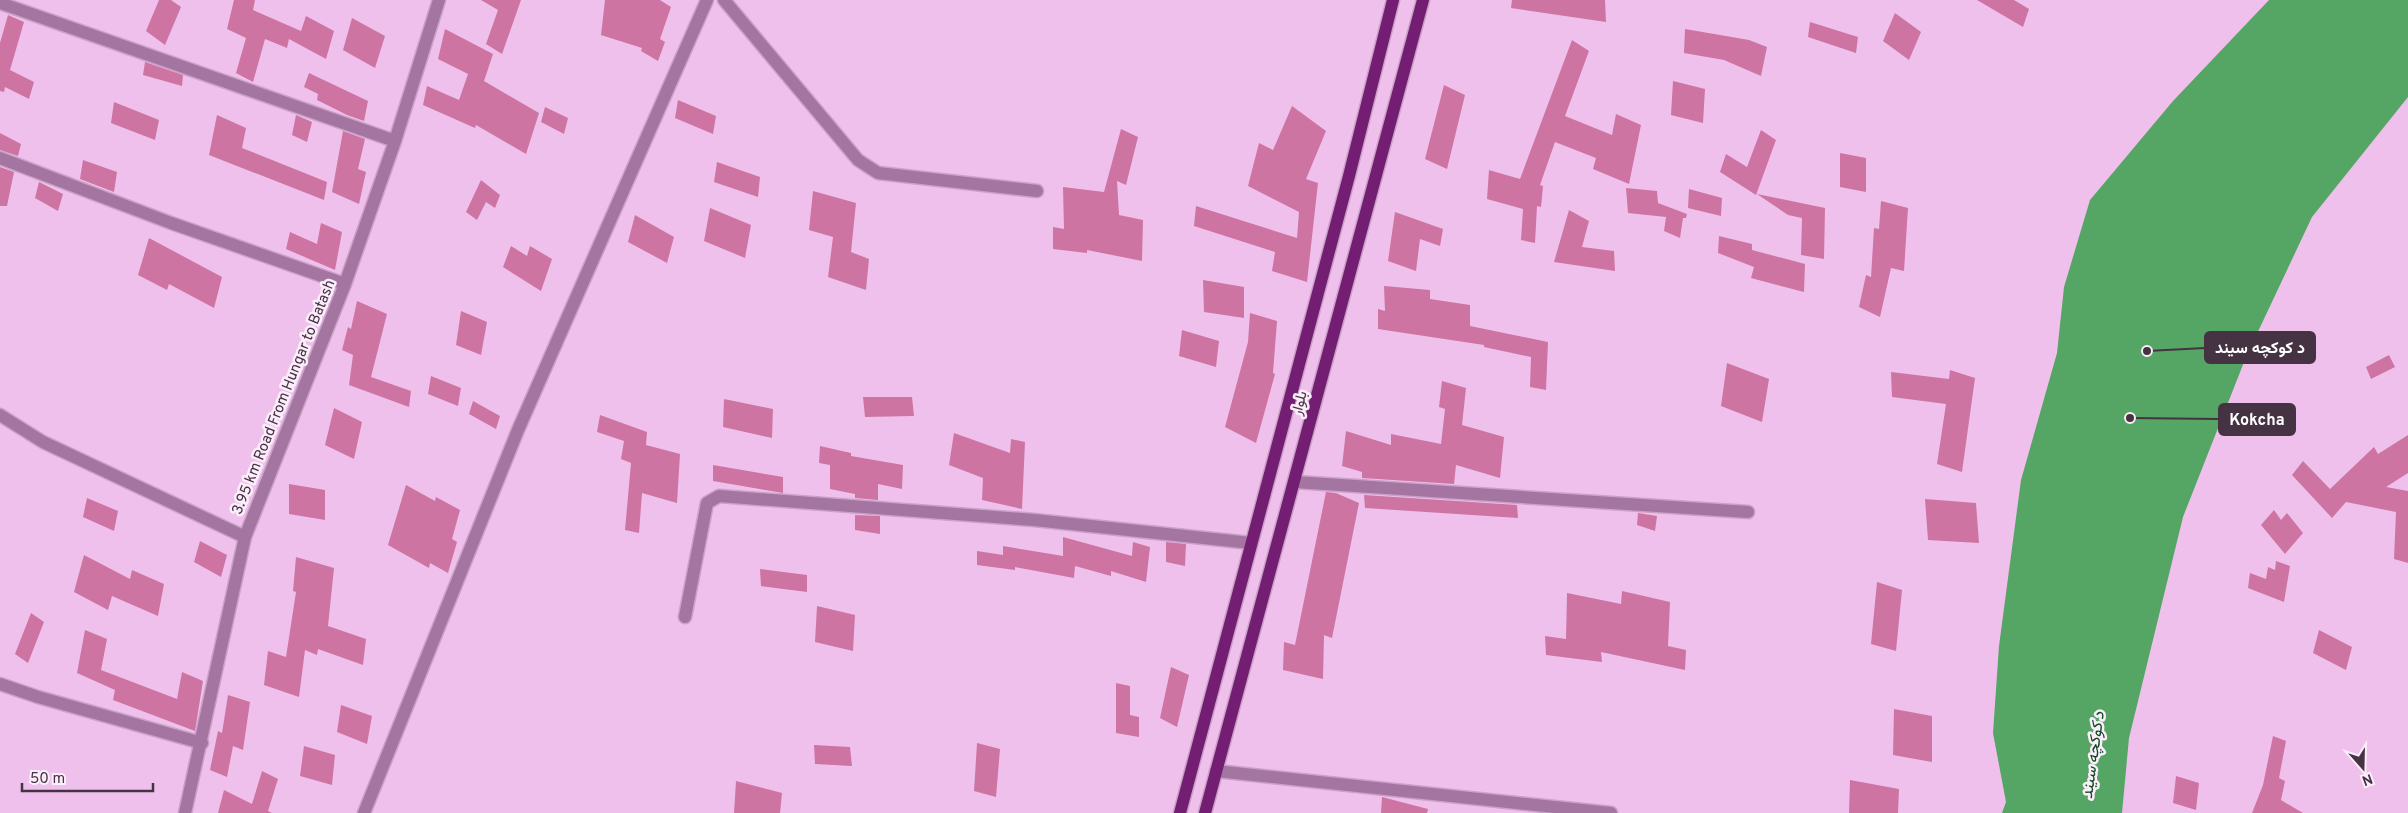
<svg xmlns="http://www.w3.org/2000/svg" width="2408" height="813" font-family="Overpass,Vazirmatn,sans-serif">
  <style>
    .water { fill: #55a565 }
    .building { fill: #cd74a2 }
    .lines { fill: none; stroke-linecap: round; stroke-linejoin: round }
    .minor-casing { stroke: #caa1c7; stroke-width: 15 }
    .major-casing { stroke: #caa1c7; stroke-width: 15 }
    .minor { stroke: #a375a0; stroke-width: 12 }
    .major { stroke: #741e73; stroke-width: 12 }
    .labels { text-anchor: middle; stroke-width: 5; stroke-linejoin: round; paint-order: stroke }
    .street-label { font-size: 15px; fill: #453243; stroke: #fcedfb }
    .water-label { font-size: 16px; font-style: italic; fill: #0b481e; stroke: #fcedfb }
    .leader { fill: none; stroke: #453243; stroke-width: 2 }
    .callout-dot { fill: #453243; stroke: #fcedfb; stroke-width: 2 }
    .callout { fill: #453243; stroke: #453243; stroke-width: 2 }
    .callout-label { font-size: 16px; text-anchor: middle; font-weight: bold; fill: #fff }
  </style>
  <rect width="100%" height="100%" fill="#f0c0ec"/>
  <path class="water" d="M2269,0h139v97l-96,120 -66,140 -63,160 -54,221 -7,75h-120l4,-11 -13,-69 6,-87 22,-166 36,-127 7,-66 26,-87 83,-99z"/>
  <path class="building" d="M159,0h12l10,7 -16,38 -19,-14z
    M234,0h21l-2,10 48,21 5,-15 28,15 -8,28 -37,-20 -2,9 -22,-9 -12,43 -17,-9 10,-35 -19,-9z
    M481,0h40l-19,54 -16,-10 12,-34z
    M605,0h55l11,7 -11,32 5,3 -7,19 -17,-10 1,-3 -41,-13z
    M1512,0h93l1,22 -95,-14z
    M1977,0h37l15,9 -6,18z
    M1895,13l26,19 -12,28 -26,-19z
    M8,15l16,7 -14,48 24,12 -5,17 -24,-12 -1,5 -4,-1v-48z
    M352,18l33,18 -10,32 -32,-18z
    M1810,22l48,15 -2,16 -48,-16z
    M445,29l48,25 -9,27 55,32 -13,41 -50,-29 -1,3 -52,-23 4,-19 32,14 9,-26 -30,-15z
    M1685,29l64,11 18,7 -6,29 -37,-16 -40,-7z
    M1572,40l17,11 -24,65 47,19 4,-21 25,11 -12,59 -36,-15 3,-11 -41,-16 -15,43 3,1 -2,21 -4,-1 -2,37 -14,-3 2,-31 -36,-10 2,-29 31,9z
    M145,62l38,13 -1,11 -39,-11z
    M309,73l59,28 -4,20 -17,-6 -30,-15 1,-6 -14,-7z
    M1673,81l32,8 -2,34 -32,-8z
    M1444,85l21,10 -18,74 -22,-10z
    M678,100l38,16 -3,18 -38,-16z
    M114,102l45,18 -4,20 -44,-17z
    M1292,106l34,25 -20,48 12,4 -11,99 -35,-11 3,-19 -81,-26 2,-20 101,32 2,-26 -51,-26 11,-43 14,7z
    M545,107l23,11 -4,16 -23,-12z
    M217,115l29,13 -4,20 85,34 -3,18 -115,-45z
    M296,115l16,7 -5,20 -15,-7z
    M1121,129l17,8 -12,48 -9,-4 2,34 24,5 -1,41 -55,-11v3l-34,-4v-22l11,2 -1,-42 41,5z
    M1761,130l15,10 -20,55 -36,-23 6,-18 21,13z
    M343,131l22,8 -7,30 8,3 -7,32 -27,-12z
    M0,133l21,11 -3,12 -18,-6z
    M1840,153l26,5v34l-26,-5z
    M83,160l34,12 -3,20 -34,-13z
    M717,162l43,15 -2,20 -44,-15z
    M0,167l14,5 -7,34h-7z
    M481,180l19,15 -5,13 -9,-6 -9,18 -11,-8z
    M39,182l24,12 -5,17 -23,-13z
    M1626,188l31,3 1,12 29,11 -1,4h-3l-3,20 -16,-7 2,-14 -38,-4z
    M1689,189l33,9 -1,18 -33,-8z
    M813,191l43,12 -5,49 18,7 -3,31 -38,-13 5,-40 -24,-7z
    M1757,194l68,14 -1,51 -23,-4 1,-37 -14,-3z
    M1881,201l27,7 -4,63 -13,-3 -11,49 -21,-10 7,-32 5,2 3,-49 5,1z
    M710,208l41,17 -6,33 -41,-17z
    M1569,210l20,11 -7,26 32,4 1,20 -61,-9z
    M1395,212l48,17 -3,17 -20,-7 -4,32 -28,-10z
    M635,215l39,22 -7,26 -39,-21z
    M321,223l21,9 -7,38 -49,-21 4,-17 27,12z
    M1719,236l33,8v6l53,14 -1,28 -53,-14 3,-11 -36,-14z
    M149,238l73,39 -8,31 -45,-24 -2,6 -29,-15z
    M511,246l16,10 3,-10 22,13 -11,32 -38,-24z
    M1203,280l41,7v31l-40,-6z
    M1384,286l46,4v9l40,6v21l78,16 -2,48 -16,-3 1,-30 -47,-10v-2l-106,-16v-20l7,2z
    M357,301l30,13 -16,63 40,14 -2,16 -60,-22 4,-30 -11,-5 6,-23 3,2z
    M461,311l26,11 -6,33 -25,-10z
    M1250,313l27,8 -4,52 2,1 -19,69 -31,-16 23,-85z
    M1182,330l37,11 -3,26 -37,-11z
    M2389,355l6,12 -24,12 -5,-12z
    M1727,363l42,16 -7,43 -41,-16z
    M1950,370l25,8 -13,94 -25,-8 9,-60 -54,-7 -1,-25 58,7z
    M431,376l30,12 -3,18 -30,-12z
    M1442,381l24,7 -4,37 42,12 -4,41 -44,-13 -2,19 -92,-6v-6l-20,-6 4,-35 45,14v-11l50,10 4,-35 -6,-2z
    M863,397h49l2,19 -49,1z
    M724,399l49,10 -1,29 -49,-11z
    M473,401l27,15 -4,13 -27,-15z
    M334,408l28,14 -8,37 -29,-14z
    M600,415l47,17 -1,13 34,9 -3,49 -35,-10 -3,40 -14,-3 6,-67 -10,-4 3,-18 -27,-9z
    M954,433l56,20 1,-14 14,3 -3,67 -40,-9 1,-22 -34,-13z
    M2408,435v38l-22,14 22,4v72l-14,-4 2,-47 -50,-10 -14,16 -40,-43 11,-14 27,28 44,-42 4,7z
    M820,446l31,7v3l52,9 -1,24 -24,-5v16l-23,-2v-4l-25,-5v-24l-11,-2z
    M713,465l70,12v16l-70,-12z
    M289,484l36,6v30l-36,-6z
    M406,485l29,16 1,-4 24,13 -8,29 5,3 -9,31 -18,-10 -1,5 -41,-23z
    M1326,492l10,1 23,10 -27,135 -8,-3 -1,44 -40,-9 1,-28 11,3z
    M1364,495l153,10 1,13 -153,-10z
    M87,498l31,13 -4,20 -31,-14z
    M1925,499l51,4 3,40 -51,-3z
    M2274,510l7,10 6,-7 16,20 -18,21 -24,-29z
    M1638,513l19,3 -2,15 -18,-6z
    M855,515l25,1v18l-25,-4z
    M1063,537l69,19 1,-14 17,5 -4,35 -35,-11v5l-36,-10 -1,12 -59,-11v3l-38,-5v-14l26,4v-9l60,10z
    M200,541l27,14 -6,22 -27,-15z
    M1166,542l20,2 -1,22 -19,-4z
    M84,555l46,24 2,-9 32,14 -6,32 -46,-20 -4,14 -34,-18z
    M296,557l38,11 -6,58 38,13 -3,26 -45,-16 -1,6 -12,-5 -6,47 -35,-12 4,-34 18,6 10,-65 -3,-1z
    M2276,561l14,5 -6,36 -36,-14 2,-15 16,6 2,-12 7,3z
    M760,569l47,6v17l-46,-6z
    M1877,582l25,8 -6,61 -25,-7z
    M1622,591l48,11 -2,44 18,4 -1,20 -84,-18 1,10 -56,-7 -1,-19 21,3 1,-46 54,11z
    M817,606l38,9 -2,36 -38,-9z
    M31,613l13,9 -16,41 -13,-9z
    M85,630l22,9 -6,31 76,29 5,-27 21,9 -8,50 -82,-31 2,-10 -38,-17z
    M2319,630l33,17 -6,23 -33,-17z
    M1171,667l18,8 -12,52 -17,-9z
    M1116,683l14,3v29l9,2v20l-23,-4z
    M228,695l22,7 -7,48 -10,-4 -6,31 -17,-7 8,-39 4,2z
    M341,705l31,11 -5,28 -30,-12z
    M1894,709l38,7v46l-39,-7z
    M2273,736l13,5 -7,37 6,3 -4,19 22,13h-51l11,-28z
    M977,743l23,6 -4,48 -22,-6z
    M814,745l36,2 2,19 -37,-2z
    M304,746l31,9 -3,30 -32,-9z
    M262,771l16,8 -10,32 4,2h-54l6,-23 28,14z
    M2176,776l23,7 -3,27 -23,-7z
    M1850,780l49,9 -1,24h-49z
    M736,781l46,12 -2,20h-46z
    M1382,797l46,12 -1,4h-46z"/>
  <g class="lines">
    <g class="minor-casing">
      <path id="minor" d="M724,0l134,160 20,13 159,18
        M0,3l395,138
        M0,158l171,65 174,61
        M0,415l43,27 202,95
        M1295,482l453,30
        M685,617l22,-114 12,-7 315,24 217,23
        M0,684l38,13 164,46
        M1216,771l395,42
        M185,813l60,-276 100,-253 50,-143 44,-141
        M364,813l154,-383 189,-430"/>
    </g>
    <g class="major-casing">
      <path id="major" d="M1180,813l169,-637 44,-176
        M1205,813l218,-813"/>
    </g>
    <use href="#minor" class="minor"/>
    <use href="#major" class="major"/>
  </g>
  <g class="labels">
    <g class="street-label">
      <text transform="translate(283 397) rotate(-68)" y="5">3.95 km Road From Hungar to Batash</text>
      <text transform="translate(1299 403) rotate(-75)" y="5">بلوار</text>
    </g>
    <g class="water-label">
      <text transform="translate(2092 755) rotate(-82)" y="6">د کوکچه سیند</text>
    </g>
  </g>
  <path class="leader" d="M2147 351L2205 348M2130 418L2219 419"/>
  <g class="callout-dot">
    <circle cx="2147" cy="351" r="5"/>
    <circle cx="2130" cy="418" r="5"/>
  </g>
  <g class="callout">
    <rect x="2205" y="332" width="110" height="31" rx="5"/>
    <rect x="2219" y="404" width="76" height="31" rx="5"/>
  </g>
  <g class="callout-label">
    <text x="2260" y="353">د کوکچه سیند</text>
    <text x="2257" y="425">Kokcha</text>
  </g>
  <g transform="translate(2363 768) rotate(160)" stroke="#fcedfb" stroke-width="4" paint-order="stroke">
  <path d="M0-4L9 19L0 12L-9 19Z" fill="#453243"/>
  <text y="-8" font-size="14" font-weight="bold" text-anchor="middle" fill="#453243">N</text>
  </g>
  <path d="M22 783v8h131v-8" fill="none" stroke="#453243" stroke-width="2.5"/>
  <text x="30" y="783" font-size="15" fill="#453243" stroke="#fcedfb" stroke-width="4" paint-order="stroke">50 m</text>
</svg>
